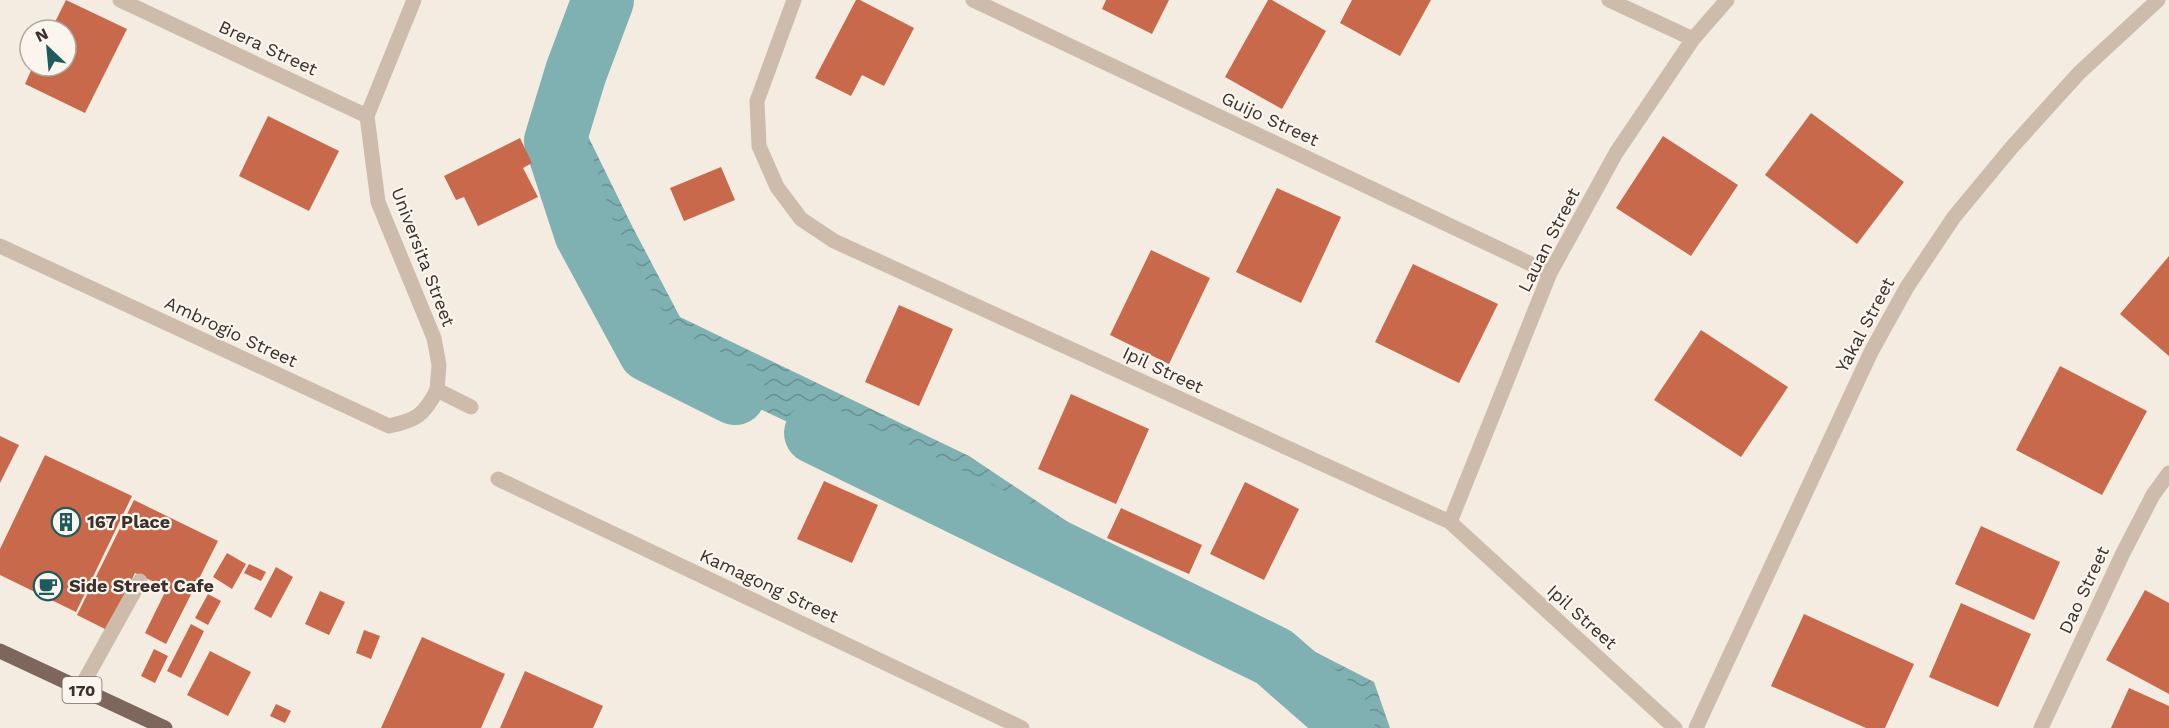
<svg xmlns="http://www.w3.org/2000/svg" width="2169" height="728" font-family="'Work Sans',sans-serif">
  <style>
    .water { fill: url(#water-waves) }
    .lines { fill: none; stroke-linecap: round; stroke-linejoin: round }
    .river { stroke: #7fb0b2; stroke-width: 62 }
    .building { fill: #c8694b }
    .lane { stroke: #cdbbac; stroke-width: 15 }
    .street { stroke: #cdbbac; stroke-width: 15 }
    .primary { stroke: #7d675c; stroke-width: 15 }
    .labels { text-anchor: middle; stroke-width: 4.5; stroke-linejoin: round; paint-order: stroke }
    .shield { fill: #fbf5ee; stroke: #756b66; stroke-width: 1.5 }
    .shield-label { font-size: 16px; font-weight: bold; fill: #3b302b }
    .street-label { font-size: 18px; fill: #3b302b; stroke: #fbf5ee }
    .poi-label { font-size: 18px; font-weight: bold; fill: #3b302b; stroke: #fbf5ee; text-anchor: start }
  </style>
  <defs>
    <pattern id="water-waves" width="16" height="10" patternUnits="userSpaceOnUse" patternTransform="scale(1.5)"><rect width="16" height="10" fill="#7fb0b2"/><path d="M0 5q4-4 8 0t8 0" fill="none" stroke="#699091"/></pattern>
  </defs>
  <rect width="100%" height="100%" fill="#f4ebe1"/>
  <path class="water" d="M575,0h52l-45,124 50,102 48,91 289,139 120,80 285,146 16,46h-60l-16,-35 -51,-49 -595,-278 -59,-62 -56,-177 8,-95z"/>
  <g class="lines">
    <path class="river" d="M603,0l-27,72 -21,69 30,92 64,118 86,43
      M815,433l459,224 63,55 7,16"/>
  </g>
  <path class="building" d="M66,0l61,29 -42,84 -60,-29 8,-18h33v-36h-15z
    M856,0h4l54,28 -30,58 -22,-11 -11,21 -36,-18z
    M1106,0h63l-17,34 -50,-25z
    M1268,0h4l54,31 -44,78 -57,-32z
    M1352,0h79l-31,56 -60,-33z
    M1811,113l93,69 -47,62 -92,-69z
    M268,116l71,35 -30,60 -70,-35z
    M1663,136l75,49 -47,71 -75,-48z
    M520,138l12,25 -9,5 15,29 -60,29 -14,-29 -8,3 -12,-24z
    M721,167l14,33 -51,21 -14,-33z
    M1277,188l64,29 -40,86 -65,-31z
    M1151,250l59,28 -41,86 -59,-29z
    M2169,256v100l-49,-42z
    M1413,264l85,40 -39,79 -84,-41z
    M899,305l54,24 -34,77 -54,-24z
    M1701,330l87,57 -47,70 -87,-57z
    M2060,366l87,45 -45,84 -86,-45z
    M1071,394l78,35 -33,75 -78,-35z
    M0,436l19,9 -19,38z
    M45,455l87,41 -56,116 -76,-37v-26z
    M824,481l54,24 -26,58 -55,-24z
    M1245,482l54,27 -35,71 -54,-26z
    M134,500l84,41 -52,103 -21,-11 22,-45 -32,-15 -28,57 -30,-15z
    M1121,508l81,37 -13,29 -82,-36z
    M1981,526l79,36 -26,58 -79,-36z
    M227,553l19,11 -14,25 -19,-12z
    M249,564l17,8 -5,9 -17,-8z
    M276,567l17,10 -22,41 -17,-9z
    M2145,590l24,13v91l-63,-34z
    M320,591l25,11 -16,33 -24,-11z
    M208,594l13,7 -13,24 -13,-7z
    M1961,603l70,31 -33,73 -69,-30z
    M1804,614l110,50 -29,64h-19l-95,-42z
    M191,624l13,7 -23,47 -14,-7z
    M364,630l16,6 -9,23 -15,-6z
    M422,637l83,37 -24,54h-100z
    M154,649l14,7 -13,27 -14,-7z
    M210,651l41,21 -23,44 -41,-21z
    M525,671l78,35 -10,22h-93z
    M2129,688l40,18v22h-58z
    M276,704l15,7 -6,12 -15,-7z"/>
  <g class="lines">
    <path class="lane" d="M80,689l60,-108"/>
    <path class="street" d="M120,0l247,116
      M414,0l-47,116 11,86 56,136 5,27 -2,25 34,17
      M794,0l-37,101 2,45 18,41 24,32 33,22 616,281 225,206
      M973,0l577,273
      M1609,0l84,39
      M0,246l389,180c28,-6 35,-11 48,-36
      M498,479l524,249
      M1450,522l100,-249 66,-120 77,-114 34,-39
      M1696,728l175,-376 36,-65 47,-70 58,-70 67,-74 79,-73
      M2041,728l82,-175 30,-58 16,-22"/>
    <path class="primary" d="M0,651l165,77"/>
  </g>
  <defs>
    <g id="building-ring" transform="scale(1.5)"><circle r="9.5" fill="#fbf5ee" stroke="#1f5a5e" stroke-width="1.5"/><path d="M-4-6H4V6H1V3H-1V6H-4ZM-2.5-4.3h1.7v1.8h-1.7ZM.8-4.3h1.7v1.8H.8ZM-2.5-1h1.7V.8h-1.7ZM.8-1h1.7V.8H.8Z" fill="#1f5a5e"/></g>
    <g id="cafe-ring" transform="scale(1.5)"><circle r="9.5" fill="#fbf5ee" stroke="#1f5a5e" stroke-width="1.5"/><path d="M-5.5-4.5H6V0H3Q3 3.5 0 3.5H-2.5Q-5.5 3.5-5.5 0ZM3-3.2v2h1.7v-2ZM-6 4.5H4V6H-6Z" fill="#1f5a5e"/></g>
  </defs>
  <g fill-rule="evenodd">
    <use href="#building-ring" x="66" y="522"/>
    <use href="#cafe-ring" x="48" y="586"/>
  </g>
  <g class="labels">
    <rect class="shield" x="62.5" y="677" width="39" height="26" rx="4.5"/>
    <g class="shield-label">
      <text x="82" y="696">170</text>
    </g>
    <g class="street-label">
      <text transform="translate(268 48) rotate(25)" y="6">Brera Street</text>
      <text transform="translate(1270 119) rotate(25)" y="6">Guijo Street</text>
      <text transform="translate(1549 240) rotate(-63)" y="6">Lauan Street</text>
      <text transform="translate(423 257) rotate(69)" y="6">Universita Street</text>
      <text transform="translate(1865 325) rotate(-62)" y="6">Yakal Street</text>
      <text transform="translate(231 332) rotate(25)" y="6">Ambrogio Street</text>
      <text transform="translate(1163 370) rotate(25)" y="6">Ipil Street</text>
      <text transform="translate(769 586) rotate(25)" y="6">Kamagong Street</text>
      <text transform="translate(2084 590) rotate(-65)" y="6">Dao Street</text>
      <text transform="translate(1582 617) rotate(42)" y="6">Ipil Street</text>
    </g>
    <g class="poi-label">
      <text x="87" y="528">167 Place</text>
      <text x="69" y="592">Side Street Cafe</text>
    </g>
  </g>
  <g transform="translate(48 48) rotate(334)"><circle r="28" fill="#fbf5ee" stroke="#aea6a0" stroke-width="1.5"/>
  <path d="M0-4.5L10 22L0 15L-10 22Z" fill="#1f5a5e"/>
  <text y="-9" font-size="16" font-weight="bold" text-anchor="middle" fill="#3b302b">N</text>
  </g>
</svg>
